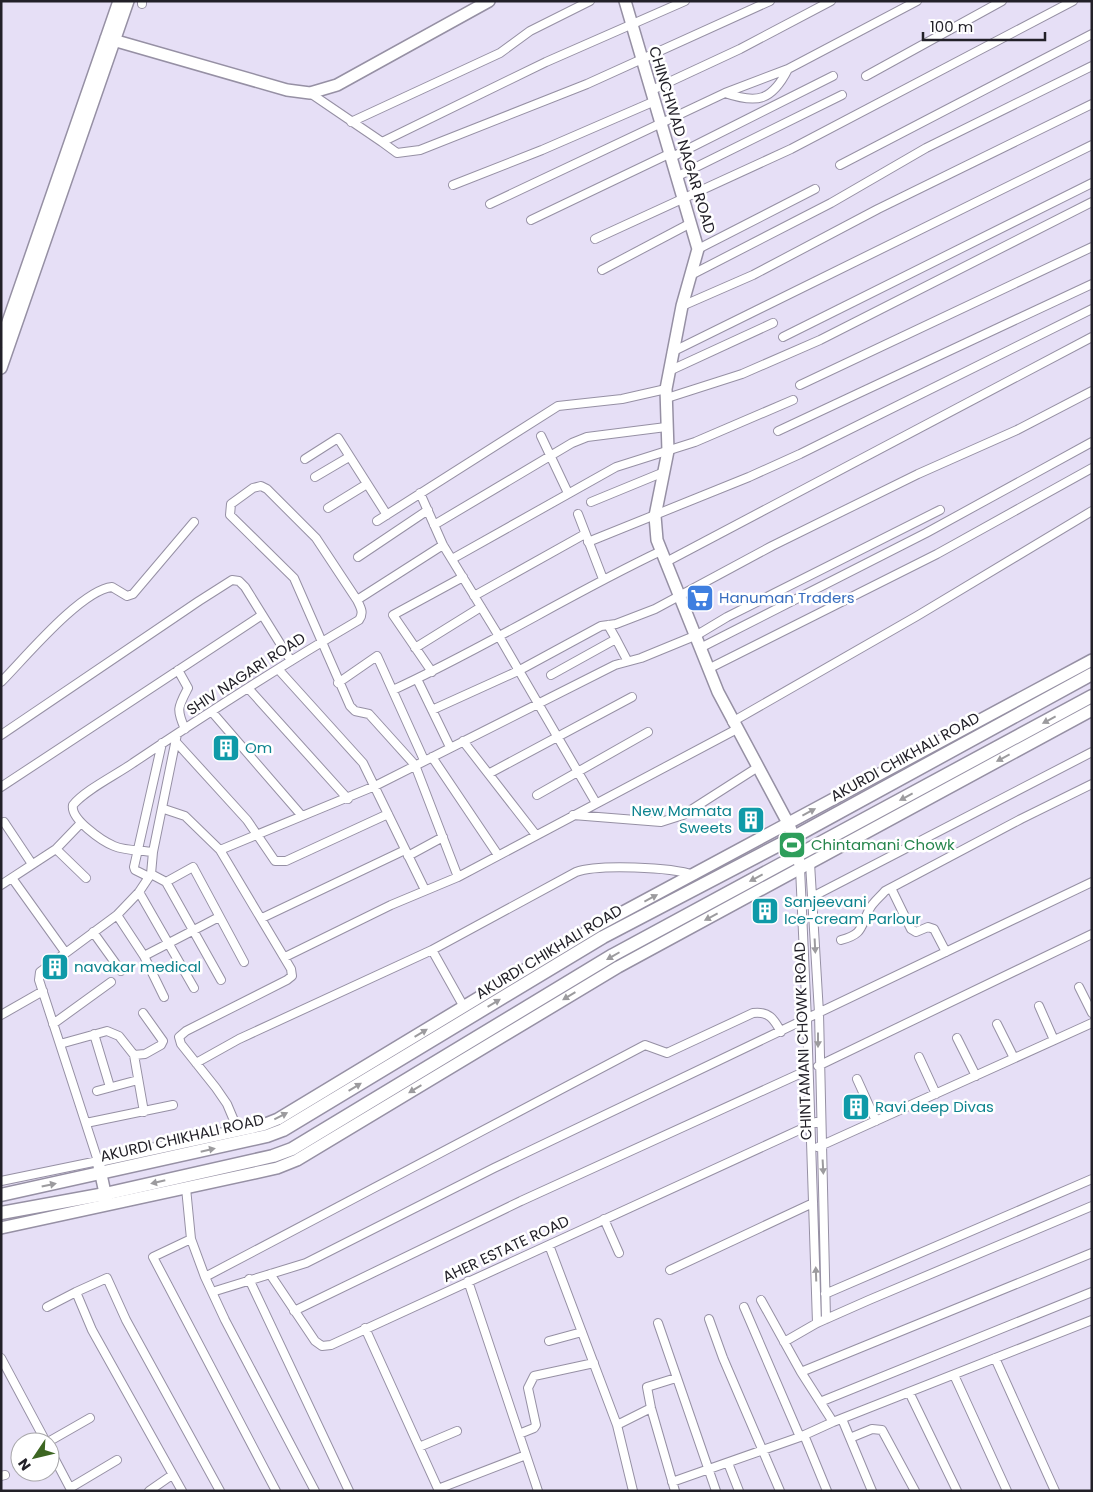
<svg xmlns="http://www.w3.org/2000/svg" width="1093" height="1492" font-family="Poppins,sans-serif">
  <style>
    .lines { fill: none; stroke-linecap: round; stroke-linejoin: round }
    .street-casing { stroke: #9690a4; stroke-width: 10 }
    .secondary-casing { stroke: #9690a4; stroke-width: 14 }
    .primary-casing { stroke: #9690a4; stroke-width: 15 }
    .street { stroke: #fff; stroke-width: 8 }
    .secondary { stroke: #fff; stroke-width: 11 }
    .primary { stroke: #fff; stroke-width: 12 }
    .oneway { fill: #9c9b9e }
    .labels { text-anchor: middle; stroke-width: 5; stroke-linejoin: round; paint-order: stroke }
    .street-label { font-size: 15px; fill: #222028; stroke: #fff }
    .shop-label { font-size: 15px; fill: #366cbe; stroke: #fff; text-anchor: start }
    .culture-label { font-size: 15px; fill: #0d838f; stroke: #fff; text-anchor: start }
    .leisure-label { font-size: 15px; fill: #27864d; stroke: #fff; text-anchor: start }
  </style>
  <rect width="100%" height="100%" fill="#e6dff6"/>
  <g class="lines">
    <g class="street-casing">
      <path id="street" d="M142,4v-3
        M866,76l136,-75
        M652,90l88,-41 91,-48
        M310,93l72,49 164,-80 139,-61
        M725,93c32,11 47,8 63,-24l129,-68
        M351,122l149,-69 30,-22 60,-30
        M382,142l15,11 23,-3 167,-66 183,-83
        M672,157l161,-81
        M840,165l252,-131
        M678,176l164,-81
        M453,185l89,-35 113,-49
        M490,204l235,-111 63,-24
        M531,220l140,-67
        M595,239l196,-90 282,-148
        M698,249l117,-60
        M602,270l89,-47
        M691,275l140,-72 95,-55 166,-82
        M682,306l71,-31 125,-66 214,-105
        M783,337l309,-154
        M672,352l420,-207
        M669,371l104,-48
        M800,385l292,-138
        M667,398l75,-24 78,-34 272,-138
        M778,431l314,-147
        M541,436l27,57
        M305,459l33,-21 49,77
        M315,477l34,-20
        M420,493l23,52 57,93 96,165
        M591,502l73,-30
        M328,508l39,-24
        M578,514l25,65
        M377,521l181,-115 64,-7 44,-10
        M434,525l138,-82 15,-6 79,-10
        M588,542l161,-65 51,-23 292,-145
        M358,557l70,-47
        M452,559l164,-92 79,-25 98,-42
        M666,562l426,-225
        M474,596l111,-62
        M357,600l86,-55
        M616,639l11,21
        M702,647l224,-114 166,-91
        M415,648l66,-41
        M710,668l227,-114 155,-86
        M278,669l85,94 62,127
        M178,670l10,18c-10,19 -12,21 -3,41
        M432,672l-39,-57 70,-38
        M551,675l65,-36 -8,-14
        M417,679l33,68
        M1,682c23,-23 80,-92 111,-95l15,9 6,-2 61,-72
        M338,683l39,-27 47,104
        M248,688l100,111
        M393,690c92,-42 177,-96 268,-139
        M432,710l86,-39 83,-45 15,-2 39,-15 117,-63 146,-72 99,-44 75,-39
        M212,712l90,104
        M732,722l185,-106 175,-105
        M1,735l198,-134 33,-21 7,1 6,6 46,74
        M463,741l73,94
        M176,742l71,78 28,41h11l102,-47
        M432,757l66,98
        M490,773l142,-76
        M1,787l261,-172
        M537,795l111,-63
        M164,809l21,7 35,34 71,119 1,7 -5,4 -101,51 -7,6 2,7 35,44 11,16 11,26
        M573,815l88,7 22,-7 75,-48
        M4,822l28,42
        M56,849l30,29
        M220,850l155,-64 240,-121 26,-7 56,-23 30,-18 213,-107
        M153,852c-13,-2 -27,-1 -39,-6 -12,-5 -44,-27 -41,-41 12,-15 43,-30 60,-42 73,-49 149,-98 226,-143 5,-7 2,-12 -2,-20l-41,-62 -49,-49 -6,-3 -8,2 -22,16 -1,11 64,63 56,128 5,5 14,3 46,51 43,112
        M408,856l35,-19
        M810,863l9,150 7,306
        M800,868l7,152 10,303
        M151,874l15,8 55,98
        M149,877l-14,-7 -1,-3 28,-124
        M12,878l53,74
        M166,882l27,-15 51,95
        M1,885l55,-36 25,-26
        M891,888l20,41 5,3 12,-5 6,2 12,23
        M139,892l55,96
        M812,897l280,-145
        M117,915l27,41 20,41
        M262,918l143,-68
        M93,932l28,39
        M841,940c22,-6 19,-12 28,-30 3,-7 11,-13 16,-19l136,-72 71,-35
        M432,950l32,57
        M144,956l75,-39
        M285,957l106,-52 67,-28 279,-148
        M1079,987l13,26
        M1039,1006l15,34
        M1,1015l42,-24
        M53,1024l58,-42
        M997,1024l17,34
        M94,1034l16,53
        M957,1038l19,38
        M60,1044l47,-13 12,5 15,19 11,-1 16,-9 2,-4 -20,-28
        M134,1055l10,57
        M919,1057l17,37
        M196,1063l43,-24 193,-89 144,-78c22,-8 95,-5 118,3
        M818,1066l274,-132
        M857,1079l19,42
        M97,1091l41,-11
        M86,1123l87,-18
        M818,1147l274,-124
        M1,1181l97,-20 -59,-181 1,-8 77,-57 22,-23 12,-18 2,-22 24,-118
        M186,1188l5,51 14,38 20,43 90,171
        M604,1219l15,34
        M191,1239l-38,18 123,234
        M549,1245l68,180 16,66
        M670,1270l143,-67
        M270,1274l45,67 7,5 9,-1 490,-225
        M205,1277l440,-232 22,8 86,-40c16,-2 21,6 28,19
        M249,1279l100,212
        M468,1281l58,174
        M212,1292l94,-29 188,-95 598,-286
        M825,1294l267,-115
        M761,1300l40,72 32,50
        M47,1307l29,-15
        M744,1307l56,130
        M294,1311l227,-110 287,-131
        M709,1319l14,39 57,133
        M658,1323l58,168
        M365,1328l74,163
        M549,1341l33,-9
        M784,1342l33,-19 52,-23 223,-94
        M1,1358l45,84
        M995,1358l60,133
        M801,1372l291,-119
        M954,1375l53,116
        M909,1392l48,99
        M820,1402l272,-110
        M842,1419l30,72
        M617,1425l34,-17
        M519,1434l15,-6 2,-3 -8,-37 6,-12 60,-13
        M804,1435l23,56
        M850,1438l22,-9 10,1 33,61
        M48,1442l42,-24
        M419,1447l38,-16
        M50,1450l20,38 47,-28
        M728,1463l11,28
        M1,1476l4,-1
        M672,1482l128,-45 33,-15 259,-102
        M438,1489l88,-34 12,36
        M149,1491l23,-16
        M182,1491l-90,-161 -16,-38 31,-14 19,42 94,171
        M675,1491l-24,-83 -4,-21 29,-9"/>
    </g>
    <g class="secondary-casing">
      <path id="secondary" d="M625,1l73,248 -16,57 -16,83 2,62 -13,65 2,24 61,152 70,131 6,14 5,25
        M106,38l181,52 23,3 27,-8 152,-84
        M1,342l118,-341
        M1,368l127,-367
        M107,1202l-9,-41 165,-36 15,-6 319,-193 495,-266
        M1,1228l276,-60 20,-8 321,-193 474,-257"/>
    </g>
    <g class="primary-casing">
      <path id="primary" d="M1,1195l266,-59 16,-6 320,-193 191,-100 298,-163
        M1,1213l104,-19 168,-38 19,-7 321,-194 479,-259"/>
    </g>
    <use href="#street" class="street"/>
    <use href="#secondary" class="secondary"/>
    <use href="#primary" class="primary"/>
  </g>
  <defs><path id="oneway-solid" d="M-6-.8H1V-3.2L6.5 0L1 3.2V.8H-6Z" transform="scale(1.25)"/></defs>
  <g class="oneway">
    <use href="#oneway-solid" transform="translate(1049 720) rotate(152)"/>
    <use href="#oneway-solid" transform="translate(1003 758) rotate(152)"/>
    <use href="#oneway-solid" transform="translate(906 797) rotate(152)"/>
    <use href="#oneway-solid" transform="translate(809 812) rotate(-28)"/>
    <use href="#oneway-solid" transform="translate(756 878) rotate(152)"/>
    <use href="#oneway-solid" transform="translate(651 898) rotate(-28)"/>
    <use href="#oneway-solid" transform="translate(711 917) rotate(152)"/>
    <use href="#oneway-solid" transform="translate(815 946) rotate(87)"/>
    <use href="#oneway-solid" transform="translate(613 956) rotate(150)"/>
    <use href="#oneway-solid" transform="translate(569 996) rotate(149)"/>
    <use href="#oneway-solid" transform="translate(494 1003) rotate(-31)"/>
    <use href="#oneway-solid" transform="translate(421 1033) rotate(-31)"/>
    <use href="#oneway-solid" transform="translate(818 1040) rotate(90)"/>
    <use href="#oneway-solid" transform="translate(355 1087) rotate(-31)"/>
    <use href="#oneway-solid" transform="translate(415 1089) rotate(149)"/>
    <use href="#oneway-solid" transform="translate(281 1116) rotate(-27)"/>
    <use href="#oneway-solid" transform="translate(208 1150) rotate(-13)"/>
    <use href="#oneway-solid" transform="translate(823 1167) rotate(87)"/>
    <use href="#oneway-solid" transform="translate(158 1182) rotate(167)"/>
    <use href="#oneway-solid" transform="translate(49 1185) rotate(-12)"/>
    <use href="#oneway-solid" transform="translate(816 1274) rotate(-92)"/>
  </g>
  <defs>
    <g id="supermarket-square" transform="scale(1.4375)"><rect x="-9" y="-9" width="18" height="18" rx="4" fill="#3f7fe0" stroke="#fff"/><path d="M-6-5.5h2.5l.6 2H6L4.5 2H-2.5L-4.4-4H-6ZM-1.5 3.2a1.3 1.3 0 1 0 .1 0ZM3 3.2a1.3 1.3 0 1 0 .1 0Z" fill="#fff"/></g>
    <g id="building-square" transform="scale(1.4375)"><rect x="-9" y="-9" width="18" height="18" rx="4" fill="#0f9aa8" stroke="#fff"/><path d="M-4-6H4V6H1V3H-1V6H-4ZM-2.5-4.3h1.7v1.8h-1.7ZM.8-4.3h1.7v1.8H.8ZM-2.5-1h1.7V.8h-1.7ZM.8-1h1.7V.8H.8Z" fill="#fff"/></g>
    <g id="stadium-square" transform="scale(1.4375)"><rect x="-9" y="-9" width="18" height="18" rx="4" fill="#2e9e5b" stroke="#fff"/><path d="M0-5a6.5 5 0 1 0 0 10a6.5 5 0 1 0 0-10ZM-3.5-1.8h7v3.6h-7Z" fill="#fff"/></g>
  </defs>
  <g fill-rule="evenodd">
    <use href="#supermarket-square" x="700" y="598"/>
    <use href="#building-square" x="226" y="748"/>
    <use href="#building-square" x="751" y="820"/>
    <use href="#stadium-square" x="792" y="845"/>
    <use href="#building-square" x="765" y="911"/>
    <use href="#building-square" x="55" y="967"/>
    <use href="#building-square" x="856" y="1107"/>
  </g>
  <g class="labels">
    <g class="street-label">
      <text transform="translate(682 140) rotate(73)" y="5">CHINCHWAD NAGAR ROAD</text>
      <text transform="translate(246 674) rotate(-33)" y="5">SHIV NAGARI ROAD</text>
      <text transform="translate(905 757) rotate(-29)" y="5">AKURDI CHIKHALI ROAD</text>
      <text transform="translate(549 952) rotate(-31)" y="5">AKURDI CHIKHALI ROAD</text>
      <text transform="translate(803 1041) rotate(-92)" y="5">CHINTAMANI CHOWK ROAD</text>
      <text transform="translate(182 1138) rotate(-13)" y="5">AKURDI CHIKHALI ROAD</text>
      <text transform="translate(506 1249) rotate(-25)" y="5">AHER ESTATE ROAD</text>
    </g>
    <g class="shop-label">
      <text x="719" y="603">Hanuman Traders</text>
    </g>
    <g class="culture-label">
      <text x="245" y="753">Om</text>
      <text x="732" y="816" text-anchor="end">New Mamata<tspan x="732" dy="17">Sweets</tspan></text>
      <text x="784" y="907">Sanjeevani<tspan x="784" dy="17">Ice-cream Parlour</tspan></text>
      <text x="74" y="972">navakar medical</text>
      <text x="875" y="1112">Ravi deep Divas</text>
    </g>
    <g class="leisure-label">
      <text x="811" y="850">Chintamani Chowk</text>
    </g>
  </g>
  <rect width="1093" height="1492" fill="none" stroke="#222028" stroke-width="5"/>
  <g transform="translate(35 1457) rotate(235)"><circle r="24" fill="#ffffff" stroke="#a7a6a9"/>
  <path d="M0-4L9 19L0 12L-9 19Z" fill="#3d6622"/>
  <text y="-8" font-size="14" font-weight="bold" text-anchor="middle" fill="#222028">N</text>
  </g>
  <path d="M923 32v8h122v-8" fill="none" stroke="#222028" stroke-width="2.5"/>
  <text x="930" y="32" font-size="15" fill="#222028" stroke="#ffffff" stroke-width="4" paint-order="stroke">100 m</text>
</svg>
